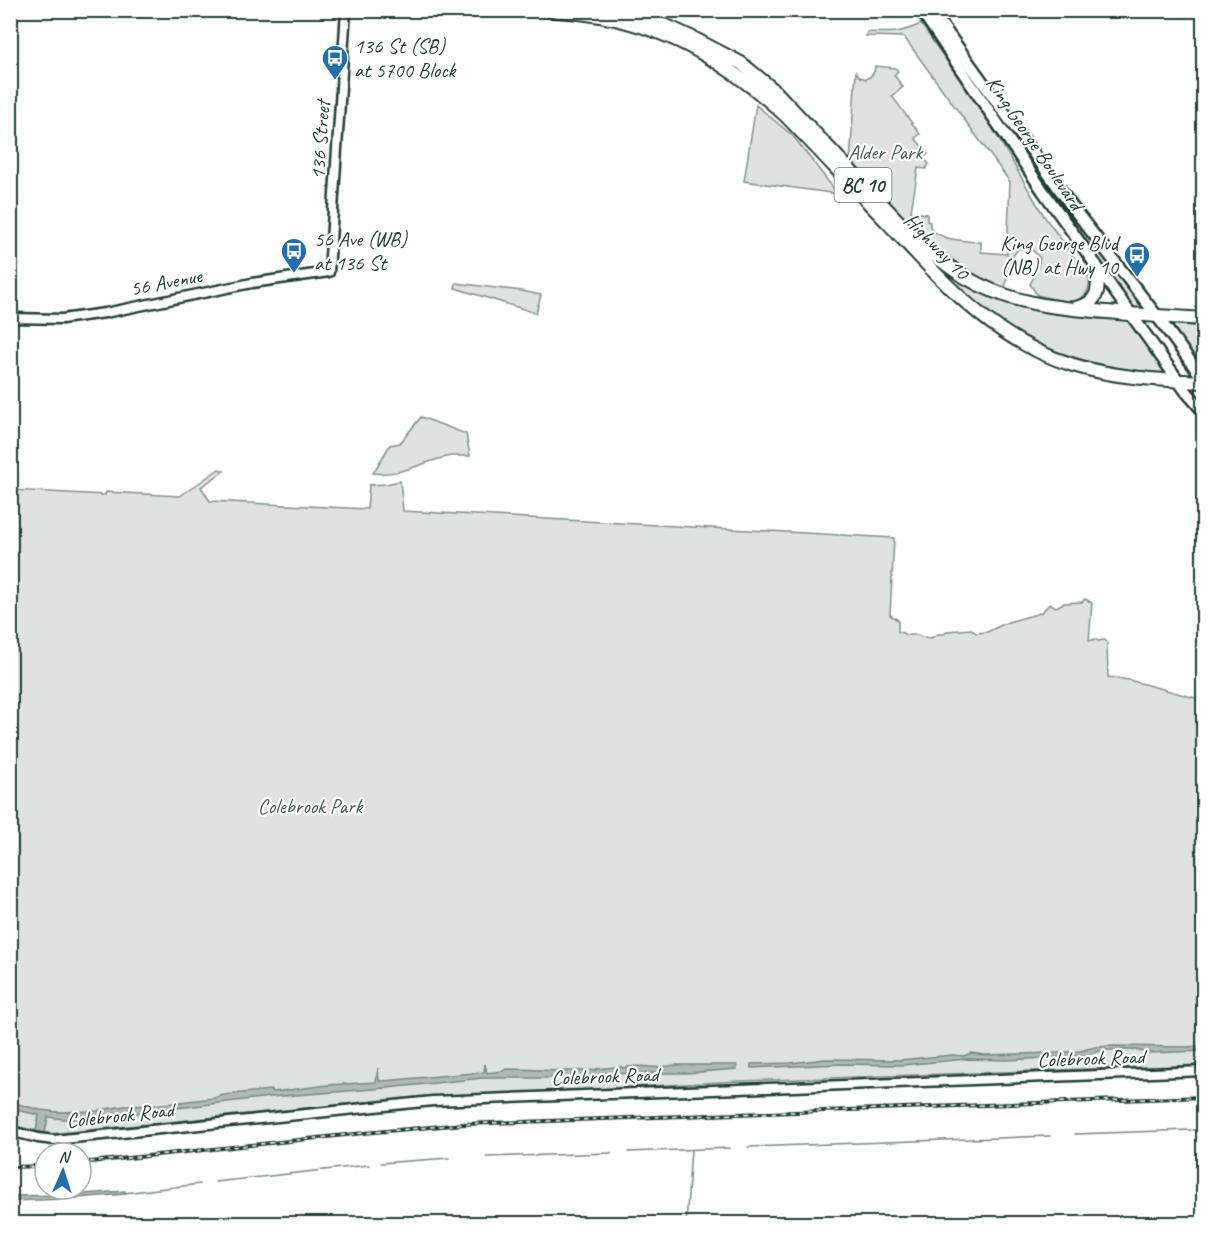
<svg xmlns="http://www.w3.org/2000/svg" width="1214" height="1234" font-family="Caveat,sans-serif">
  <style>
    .green { fill: #dee3e2; stroke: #7e908b; stroke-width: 1.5 }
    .water { fill: #afbab7; stroke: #758883; stroke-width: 1.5 }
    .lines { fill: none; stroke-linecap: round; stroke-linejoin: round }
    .stream { stroke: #758883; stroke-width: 1.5 }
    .minor-casing { stroke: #1f3d34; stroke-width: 13 }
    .major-casing { stroke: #1f3d34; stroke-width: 15 }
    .highway-casing { stroke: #1f3d34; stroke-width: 16 }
    .minor { stroke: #fff; stroke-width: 8 }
    .major { stroke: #fff; stroke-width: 10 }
    .highway { stroke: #fff; stroke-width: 12 }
    .rail-casing { stroke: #1f3d34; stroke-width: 4 }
    .rail { stroke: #fff; stroke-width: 1.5; stroke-dasharray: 4.5; stroke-linecap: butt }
    .labels { text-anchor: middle; stroke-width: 4.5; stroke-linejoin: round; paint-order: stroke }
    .shield { fill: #fff; stroke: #627771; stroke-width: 1.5 }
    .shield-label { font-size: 20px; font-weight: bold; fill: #1f3d34 }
    .poi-label { font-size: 21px; fill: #1f3d34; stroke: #fff; text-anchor: start }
    .street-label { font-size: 21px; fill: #1f3d34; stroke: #fff }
    .park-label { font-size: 21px; fill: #455e57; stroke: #fff }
  </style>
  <rect width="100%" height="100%" fill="#fff"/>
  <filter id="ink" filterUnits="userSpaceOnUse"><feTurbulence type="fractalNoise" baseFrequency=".0167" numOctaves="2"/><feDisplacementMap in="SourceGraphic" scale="12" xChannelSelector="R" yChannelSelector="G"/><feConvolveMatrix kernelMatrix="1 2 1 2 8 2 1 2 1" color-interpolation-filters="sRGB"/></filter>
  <g filter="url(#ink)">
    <path class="green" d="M921,24l68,98 55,94 43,59c3,6 3,9 1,15 -8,19 -36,8 -51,5l-7,-11 7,-13 3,-13 -9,-9h-13l-8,11 -5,29c-65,-22 -109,-78 -155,-127l6,-90 4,5 6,2c6,-3 9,-6 9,-13l20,2 3,3 -4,4 9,12 -11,9 28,38 -5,4 13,16 -4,4 5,6 -3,5 -8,-1 -7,44 16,2v7l3,1v6c12,13 34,13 51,14v10l26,2 3,-72 -106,-145 -38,-1 1,-4c24,1 31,2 54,-8z
      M973,75l174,235h-12l-38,-53 -32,-40 -97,-140z
      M756,105l37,31 45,58 -94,-13z
      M916,246l14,12 117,53 50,8h30l38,53 -5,1 -35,-4 -28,-5 -46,-14 -12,-5 -24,-12 -39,-28z
      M456,283l66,8 19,4 -5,18 -81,-25z
      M1170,324l33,3v45l-34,-47z
      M421,417l45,17 4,22c-7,0 -13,0 -19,0 -28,5 -47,20 -78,17l17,-28 10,-2z
      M219,469l5,2 -23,16 9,14 157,8 2,-24 17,-1 14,-3 3,30 491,27 -4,77 8,5v12l5,1 2,2h13l4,2 9,1 7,-4h6l4,-3 23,-2 5,4 11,-1 21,-10 32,-9 10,-9 6,3 8,-4 18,-1 3,-3 7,4 -3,38 6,-2 3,2 7,-1 2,2 1,35 21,3 74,20v365l-464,16 -375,21 -314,32 -39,-9v-635l94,5 1,-3 74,4z"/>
    <path class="water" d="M1113,1046l71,1 19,-1v5l-56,2 -10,-3h-34l-17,5 -35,3 -45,2 -39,-1 -66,6 -59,-1 -91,4v-4l40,-1 34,-4 74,1 54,-5 11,1 7,-3 14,2 71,-2 24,-2 15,-4z
      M485,1064l2,9 16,-2 3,-2c30,0 60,4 90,1v-1l19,-2 4,1 2,-2 2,2c9,-2 18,-2 27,-1 9,1 17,-1 26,-2h61v4l-50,4h-57l-57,5h-90l-96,10 -117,9 -185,22h-22l-15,-2 -3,16 -9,-2 3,-16 -28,-6v-7l29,8 18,2 40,-1 1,-1 26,-4 29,-1 60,-7 10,-3 47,-5 2,2 55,-7 48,-3 2,-14 1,13h4l101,-9z
      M125,1191v3l-60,5 -54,2v-5l57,-1z"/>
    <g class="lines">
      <path class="stream" d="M1193,1130l11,-1
        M1075,1134l116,-4
        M748,1147l302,-11
        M628,1152l102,-4
        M486,1157l126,-4
        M381,1163l68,-5
        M215,1182l154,-17
        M124,1193l76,-9
        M686,1224l5,-74"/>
      <g class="minor-casing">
        <path id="minor" d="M10,318l52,1 43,-6 147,-30 77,-11 17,-262
          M10,1131l28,7 16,2 379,-39 771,-30"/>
      </g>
      <g class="major-casing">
        <path id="major" d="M921,10l122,181 142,199 19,22
          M931,10l142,198 84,108 47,64"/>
      </g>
      <g class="highway-casing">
        <path id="highway" d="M550,10c13,2 25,2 37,4 78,10 142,49 199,102 35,36 69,73 104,109 55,59 103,115 183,140 43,13 86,15 131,17
          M616,10l24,7 29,10 24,11 48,25 35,29 141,149c16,13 31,26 48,36 45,27 91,31 142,35 32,3 64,5 97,7
          M1076,308c25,-5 24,-23 19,-43"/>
      </g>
      <use href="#minor" class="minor"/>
      <use href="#major" class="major"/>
      <use href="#highway" class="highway"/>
      <g class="rail-casing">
        <path id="rail" d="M81,1163l283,-30 100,-9 740,-27
          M10,1167l35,-1"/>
      </g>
      <use href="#rail" class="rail"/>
    </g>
  </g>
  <defs>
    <g id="bus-pin" transform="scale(1.35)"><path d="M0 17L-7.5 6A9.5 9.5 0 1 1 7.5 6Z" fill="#1f6fb2" stroke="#fff"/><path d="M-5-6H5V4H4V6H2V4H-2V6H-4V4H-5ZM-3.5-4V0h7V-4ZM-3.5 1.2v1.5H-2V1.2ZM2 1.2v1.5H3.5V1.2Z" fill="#fff"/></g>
  </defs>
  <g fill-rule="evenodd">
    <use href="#bus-pin" x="335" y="58"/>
    <use href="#bus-pin" x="294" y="251"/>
    <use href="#bus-pin" x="1137" y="255"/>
  </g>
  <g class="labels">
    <rect class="shield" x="834.5" y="168" width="57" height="34" rx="4.5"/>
    <g class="shield-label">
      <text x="863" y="192">BC 10</text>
    </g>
    <g class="poi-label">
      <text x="354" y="53">136 St (SB)<tspan x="354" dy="24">at 5700 Block</tspan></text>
      <text x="314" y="246">56 Ave (WB)<tspan x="314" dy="24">at 136 St</tspan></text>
      <text x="1118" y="250" text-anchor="end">King George Blvd<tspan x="1118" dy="24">(NB) at Hwy 10</tspan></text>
    </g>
    <g class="street-label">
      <text transform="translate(320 140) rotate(-86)" y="7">136 Street</text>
      <text transform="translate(1035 143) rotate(56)" y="7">King George Boulevard</text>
      <text transform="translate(937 246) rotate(46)" y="7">Highway 10</text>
      <text transform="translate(166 282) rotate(-11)" y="7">56 Avenue</text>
      <text transform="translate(1091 1058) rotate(-2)" y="7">Colebrook Road</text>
      <text transform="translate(605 1076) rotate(-2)" y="7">Colebrook Road</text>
      <text transform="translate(120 1115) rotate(-6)" y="7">Colebrook Road</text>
    </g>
    <g class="park-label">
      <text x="885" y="159">Alder Park</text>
      <text x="310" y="813">Colebrook Park</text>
    </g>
  </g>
  <rect width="1214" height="1234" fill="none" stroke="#fff" stroke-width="36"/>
  <rect x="18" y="18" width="1178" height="1198" fill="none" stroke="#1f3d34" stroke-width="2" filter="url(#ink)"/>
  <g transform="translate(63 1171) rotate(3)"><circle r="28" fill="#ffffff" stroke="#a5b1ae" stroke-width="1.5"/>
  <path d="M0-4.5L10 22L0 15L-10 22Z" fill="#1f6fb2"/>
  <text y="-9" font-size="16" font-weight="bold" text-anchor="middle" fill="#1f3d34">N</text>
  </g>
</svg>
